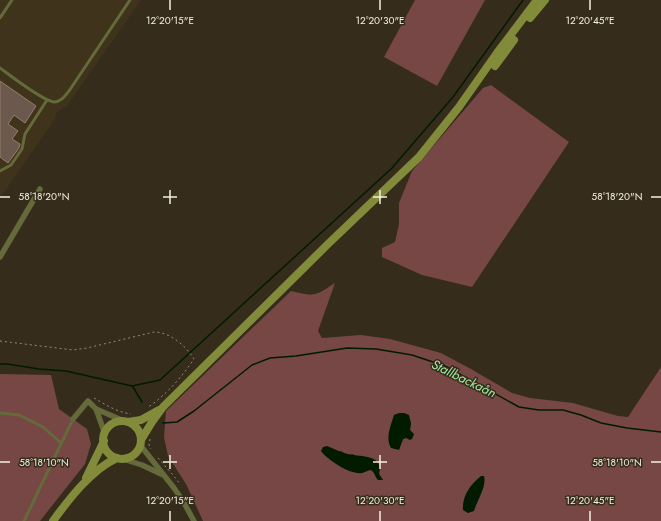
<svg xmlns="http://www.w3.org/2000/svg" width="661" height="521" font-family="Jost,sans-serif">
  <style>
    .built { fill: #3f331b }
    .green { fill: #764744; fill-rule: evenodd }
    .water { fill: #011b03 }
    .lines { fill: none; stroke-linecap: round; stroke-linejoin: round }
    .stream { stroke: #011b03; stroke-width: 1.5 }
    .building { fill: #6c594d; stroke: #927e71 }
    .path { stroke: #938c7d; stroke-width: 1; stroke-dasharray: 2 3; stroke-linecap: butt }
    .lane { stroke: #646a39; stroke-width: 3 }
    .street { stroke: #646a39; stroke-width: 5.5 }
    .secondary { stroke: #828b39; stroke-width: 8 }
    .ticks { fill: none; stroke: #f5f0e4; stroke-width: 1.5 }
    .labels { text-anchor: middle; stroke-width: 3; stroke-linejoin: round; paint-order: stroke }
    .water-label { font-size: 13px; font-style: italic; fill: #a1eda3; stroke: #352c1b }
    .ticks-label { font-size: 10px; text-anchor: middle; fill: #f5f0e4; stroke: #352c1b; stroke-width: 3; stroke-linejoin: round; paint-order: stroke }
  </style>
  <rect width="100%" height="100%" fill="#352c1b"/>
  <path class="built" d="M0,0h141l-74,106 -11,7 -1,6 -55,79z"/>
  <path class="green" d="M415,0h70l-48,86 -53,-29z
    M491,85l78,57 -97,145 -50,-12 -40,-18v-9l13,-6 4,-18v-21l13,-32 71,-83z
    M335,283l-17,48 4,7 39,-3 29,4 51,14 30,16 41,24 18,5 43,5 45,13 10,1 33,-50v154h-458l-17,-37 -18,-28 -4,-19 2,-26 125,-120c25,6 24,5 44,-8zM394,415l17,8 -1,7 -4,8 -3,1 -4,10zM321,451h20l7,4 5,-1 26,20 4,6h-5c-3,-3 -3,-8 -7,-10 -3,0 -6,2 -8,3 -11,1 -36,-14 -42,-22z
    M0,374l51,1 8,34 28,20 4,15 -6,20 -45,57h-40z"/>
  <path class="water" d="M399,413h5l5,2 2,8 -1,7 4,4 -2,5 -2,1 -4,-2 -3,1 -4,11 -8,-2c-6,-10 0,-23 3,-33z
    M327,446c6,2 15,7 21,8 11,3 37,0 31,20l4,6h-5c-3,-3 -3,-8 -7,-10 -3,0 -6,2 -9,3 -12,2 -34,-13 -41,-22l2,-4z
    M481,476h3c3,10 -7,25 -10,35l-6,2 -5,-3c-1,-14 7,-25 18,-34z"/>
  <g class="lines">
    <path class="stream" d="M0,364h7l32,5 27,2 66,15 28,-6 232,-212 61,-71 70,-97
      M133,387l9,15
      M163,423l14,-1 17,-11 58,-46 18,-7 26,-2 51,-8 29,1 36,6 33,11 74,41 20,3h24l18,5 20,8 26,5 34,4"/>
  </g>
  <path class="building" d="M0,81l36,25 -11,17 -11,-8 -6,9 10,7 -6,8 8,5 -1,4 -11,15 -8,-6z"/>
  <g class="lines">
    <path class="path" d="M0,341l73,9 14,-2 67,-16c16,0 32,14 40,27 -13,19 -28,36 -47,49
      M94,398c12,7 23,14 37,16
      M150,439l-1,6 2,4
      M158,458l15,17 7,9"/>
    <path class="lane" d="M0,18l12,-18
      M0,68c11,8 43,33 54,34 7,0 11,-6 15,-11l61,-91
      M0,171l11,-6 11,-16 3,-15 22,-34
      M0,413l19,2 24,12 18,16
      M24,521l49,-102"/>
    <path class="street" d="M0,257l40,-68
      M96,409l9,25
      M73,419l15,-18 8,8 28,12
      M141,446l33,42 9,13 11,20
      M123,459l19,6 21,10"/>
    <path class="secondary" d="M530,18l15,-18
      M495,66l19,-26
      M103 440a19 19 0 1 1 38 0a19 19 0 1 1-38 0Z
      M128,422l13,-2 18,-10
      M141,440l11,-18 11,-15 165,-163 91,-87 40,-50 38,-54 40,-53
      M86,478l18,-37
      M53,521c16,-22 39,-52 64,-63"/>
  </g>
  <path class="ticks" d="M170,0v10M380,0v10M590,0v10M170,190v14M380,190v14M0,197h10M163,197h14M373,197h14M651,197h10M170,455v14M380,455v14M0,462h10M163,462h14M373,462h14M651,462h10M170,511v10M380,511v10M590,511v10"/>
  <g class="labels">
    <g class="water-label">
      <text transform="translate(464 378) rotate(26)" y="5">Stallbackaån</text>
    </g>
  </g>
  <g class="ticks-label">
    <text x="170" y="24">12°20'15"E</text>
    <text x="380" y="24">12°20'30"E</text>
    <text x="590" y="24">12°20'45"E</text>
    <text x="44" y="200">58°18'20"N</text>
    <text x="617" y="200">58°18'20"N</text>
    <text x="44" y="466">58°18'10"N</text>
    <text x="617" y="466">58°18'10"N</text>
    <text x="170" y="504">12°20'15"E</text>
    <text x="380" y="504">12°20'30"E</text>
    <text x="590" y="504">12°20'45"E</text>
  </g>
</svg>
